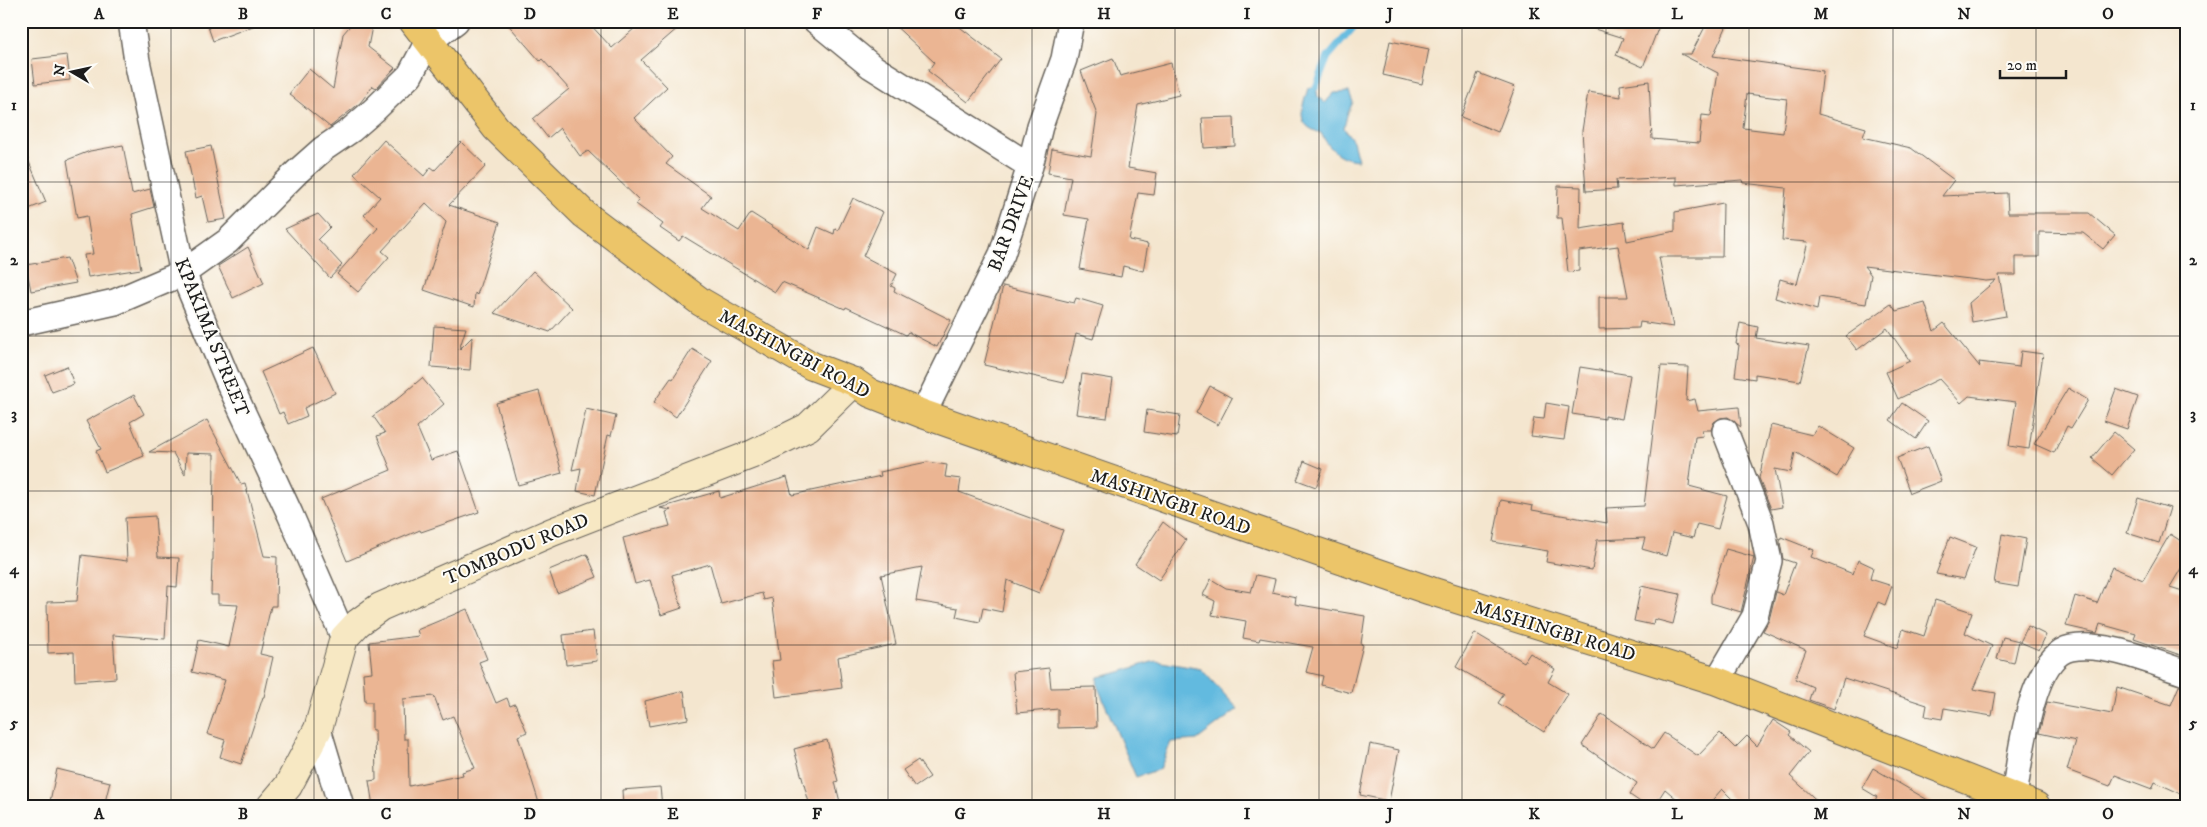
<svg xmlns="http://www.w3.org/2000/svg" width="2207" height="827" font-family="'IM FELL DW Pica',serif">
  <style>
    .water { fill: #62badf; stroke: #3f6b7e }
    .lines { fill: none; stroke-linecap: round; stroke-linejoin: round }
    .stream { stroke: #62badf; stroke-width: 7 }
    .building { fill: #ebb593; fill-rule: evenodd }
    .street-casing { stroke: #68635b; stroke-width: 28 }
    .secondary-casing { stroke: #68635b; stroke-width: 30 }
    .primary-casing { stroke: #68635b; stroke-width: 30 }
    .street { stroke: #fff; stroke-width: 25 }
    .secondary { stroke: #f7e8c3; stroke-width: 28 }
    .primary { stroke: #ecc569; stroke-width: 28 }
    .grid { fill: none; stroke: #1c1c1c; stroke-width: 1; stroke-opacity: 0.55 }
    .labels { text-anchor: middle; stroke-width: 4; stroke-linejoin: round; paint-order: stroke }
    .street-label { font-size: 19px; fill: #1c1c1c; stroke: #fdfcf7 }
    .neatline { fill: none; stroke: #1c1c1c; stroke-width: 2 }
    .grid-label { font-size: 16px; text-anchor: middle; font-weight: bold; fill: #1c1c1c }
  </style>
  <rect width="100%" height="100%" fill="#fdfcf7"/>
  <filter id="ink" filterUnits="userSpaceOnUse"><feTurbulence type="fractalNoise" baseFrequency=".02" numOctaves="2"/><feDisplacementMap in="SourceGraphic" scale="10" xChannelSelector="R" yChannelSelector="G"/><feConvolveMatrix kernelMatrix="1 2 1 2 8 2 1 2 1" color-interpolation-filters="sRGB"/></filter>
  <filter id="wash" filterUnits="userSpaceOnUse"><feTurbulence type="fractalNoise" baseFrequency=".0096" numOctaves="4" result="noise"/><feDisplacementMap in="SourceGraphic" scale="20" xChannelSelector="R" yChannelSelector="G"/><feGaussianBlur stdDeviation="1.12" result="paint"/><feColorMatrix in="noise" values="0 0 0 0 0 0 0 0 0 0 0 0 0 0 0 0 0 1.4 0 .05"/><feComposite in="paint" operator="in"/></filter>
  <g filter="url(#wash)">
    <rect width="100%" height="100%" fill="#f4e6cf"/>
    <path class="water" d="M1316,87l2,10 7,6 9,-10 15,-1 4,10 -6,13 -3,13 9,13 5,19c-19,-1 -29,-11 -37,-27 -27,-8 -19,-24 -13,-45z
      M1156,661l45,8 37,40 -41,31 -26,2 -11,27 -24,8 -39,-92 1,-8c21,-3 37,-11 58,-16z"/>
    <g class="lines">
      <path class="stream" d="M1316,87l12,-30 31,-36"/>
    </g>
    <g id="blocks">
      <path class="building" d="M206,21h54l1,2 -48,18z
        M354,21h19l-5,26 27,21 -19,20 -3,-2 -13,17 -30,24 -41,-33 20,-25 24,20 10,-55z
        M505,21h82l25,27 31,-27h43l-45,39 26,27 -33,31 38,39 -6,7 45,32 -9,12 37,23 12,-18 58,37 9,-23 16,7 1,-5 3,1 15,-32 30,14 -20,44 34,18 -6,12 4,2 -1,3 57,29 -14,27 -29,-15 -2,3 -60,-28 -1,2 -63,-27 -7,10 -92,-56 -4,5 -19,-13 3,-4 -27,-20 3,-4 -51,-49 -8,5 -20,-28 -12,10 -15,-19 36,-30 -27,-30 -2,2z
        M890,21h62l49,38 -33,43 -40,-31 6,-9z
        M1582,21h79l-18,46 -27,-12 7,-17 -41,-13z
        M1708,21h21l-16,35 110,15 -5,43 48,14 -3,9 48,11 43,32 -12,16 65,-3 1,20h81l26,22 -12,14 -20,-16 -44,-1v25h-23v18h-17l7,41 -34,6 -3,-19 27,-23 -10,1 -122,-15 7,9 -5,29 -47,-7 -2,13 -42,-12 5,-19 17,5 11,-42 -26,-2 4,-52 -43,-5 -1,-3 -66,5v-8l-60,3 1,9 -31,2 -4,-60 6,-39 33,5 -1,-12 29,-4 3,58 47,4 3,-28 9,1 7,-43 -37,-19h10zM1747,94l40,5 -4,34 -40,-5z
        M1390,41l39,8 -7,35 -39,-9z
        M67,55l3,25 -35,4 -3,-25z
        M1113,58l7,18 51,-13 8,32 -41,10 -10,63 29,5 -3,22 -16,-2 -9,47 19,4 -5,27 -20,-5 -2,11 -41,-8 9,-50 -25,-4 7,-38 -23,-4 4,-24 39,7 6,-42 -16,-43z
        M1478,73l37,14 -17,45 -37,-15z
        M1234,117l1,29 -31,2 -2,-30z
        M384,140l40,36 7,-9 4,3 26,-28 25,24 -37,39 51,17 -23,73 -2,-2 -1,14 -50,-17 22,-68 -20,-19 -44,48 7,6 -31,35 -21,-18 41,-46 -14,-13 16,-18 -26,-23z
        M21,143l25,59 -25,10z
        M123,145l9,49 18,-5 4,18 -22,7 9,55 -53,8 -4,-22 9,-1 -6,-38 -10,2 -10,-58 23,-9z
        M211,146l15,73 -18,3 -6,-26 -6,2 -10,-47z
        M1558,186l23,1 -1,42 44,-7 3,19 48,-10v-19l48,-9 -1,54h-63l14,70 -33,-5 -1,6 -40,1v-32h29l-10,-51 -39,5v20l-11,1 -6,-54h-5z
        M318,214l12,13 -12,12 24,26 -12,13 -45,-49z
        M248,247l16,36 -31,15 -15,-32z
        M67,258l9,25 -45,8 -5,-26z
        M533,271l39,37 -22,24 -56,-19z
        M1003,286l71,17 2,-5 27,8 -10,33 -17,-5 -12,49 -80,-18z
        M1925,303l9,28 10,-8 36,44 -1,-5 40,5 2,-16 22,3 -14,95 -20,-3 7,-44 -47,-6 -8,7 -22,-24 -41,20 -12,-27 24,-11 -23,-33 -30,22 -11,-14 45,-32 5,7z
        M1740,323l18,4 -2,11 53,8 -9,35 -45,-7v5l-20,-3 4,-31 -3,-1z
        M434,326l32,2 -7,22 13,-13 -2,33 -39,-3z
        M313,348l22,45 -31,15 3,8 -19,8 -5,-12 -4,2 -18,-42z
        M692,349l20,12 -36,56 -22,-15 17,-24 2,1z
        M67,366l7,18 -22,8 -7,-17z
        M1661,366l27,1 -2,34 9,-2 3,12 41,-4 2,20 -13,-10 -8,1 -6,4 -3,8h-9l1,6 -8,1 -6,49 38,10 -9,33 -21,-5 -4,14 -21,-5 -6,23 -24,-7 3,-11 -48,2 -5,30 -46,-8 2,-11 -55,-9 8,-42 32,6 -1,4 75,13 -1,-15 38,-2z
        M1580,367l50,8 -8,44 -17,-3v3l-33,-5z
        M1082,374l31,5 -6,39 -31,-4z
        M422,378l22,26 -27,23 14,33 27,-9 21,61 -58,20 -1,-2 -73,31 -26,-62 70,-29 -14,-34 8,-3 -12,-17 23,-16z
        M1210,386l22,12 -14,27 -22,-12z
        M2068,388l20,12 -17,28 -4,-2 -13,27 -20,-9z
        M2116,389l22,8 -11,32 -23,-8z
        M539,391l23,82 -44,12 -22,-82z
        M134,395l10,19 -14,8 14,34 -39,16 -9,-21 5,-2 -15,-28z
        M1546,403l23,4 -5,33 -33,-4 3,-18 10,1z
        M1902,403l26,18 -12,18 -26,-19z
        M586,409l30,7 -5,20 -3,-1 -13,60 -18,-4 4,-23 -9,2z
        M1147,410l33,5 -3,22 -33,-5z
        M207,420l34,64 4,-1 19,73 13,1 -1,49h-5l-11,48 13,3 -9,40h-1l-22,67 -21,-7 5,-17 -18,-6 18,-54 -33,-8 7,-32 30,7 9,-42 -20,-1v-9h-7l1,-35h1l1,-106 -28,-1 -1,22 -12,-22 -24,-1z
        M1771,425l41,10 6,-9 36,22 -17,29 -42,-25 -4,20 -16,-3 7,38 -11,2 -12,-31z
        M2114,432l20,17 -22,26 -20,-17z
        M1928,446l13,35 -31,12 -13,-35z
        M1304,461l19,8 -7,18 -19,-7z
        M927,462l20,3 -2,12 16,2 -2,13 104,38 -24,63 -32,-13 -5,32 -19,-4 -3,14 -24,-5 2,-9 -42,-7 6,-34 -41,8 15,69 -58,13 4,31 -66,9 -4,-36 8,-1 -8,-62 -8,2 -2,-7 -41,11 -11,-40 -38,11 10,33 -21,7 -11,-35 -15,4 -12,-46 47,-12 -4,-14 5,-2 -11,-2 59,-17 1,7 67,-21 5,18 89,-19 -1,-4z
        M2138,498l32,10 -11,35 -32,-10z
        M155,516l3,41 21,1 -2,29 -9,-1 -3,53 -52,-4 3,43 -41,3 -1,-29 -26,1 -1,-51 30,-1 5,-46 45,6 -2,-43z
        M1163,522l23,18 -27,40 -24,-16z
        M2002,534l24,5 -8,48 -24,-4z
        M2170,534l16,10v16l-16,27 16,5v65l-52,-18 2,-5 -36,-10 -3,9 -31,-7 9,-30 22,7 15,-36 31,13z
        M1781,537l33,13 -3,7 42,17 5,-14 15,7 -3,12 22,7 -7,19 -7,-3 -14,34 33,12 6,-19 21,7 11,-36 37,12 -7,21 27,13 -19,43 23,4 -4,23 -48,-8 -2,11 -17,-3 2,-11 -83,-27 -10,31 -25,-9 4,-13 -18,-8 11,-29 -43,-19 6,-11 7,-28 7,3 12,-32 -12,-4 -3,-17z
        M1950,537l26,10 -12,32 -28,-5z
        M1726,549l28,8 -13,55 -30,-9v-7z
        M587,554l10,23 -40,16 -8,-23z
        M1256,575l19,4 -3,13 24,5 -1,7 70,12 -4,28 2,1 -12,48 -30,-8 2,-9 -17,-4 7,-25 -53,-9 -1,3 -16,-3 3,-17 -34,-6 3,-14 -12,-6 8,-16 15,9 25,4z
        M1641,586l39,8 -7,30 -19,-5 -1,6 -19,-4z
        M467,609l20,50 -8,3 17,41 11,-5 3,8 5,-2 12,28 -9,4 22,70h-167l-4,-25 7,-1 -1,-50h-3v-28h-7l-2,-29 9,-1 -3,-30 50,-6 -2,-6zM434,696l9,24 10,-4 22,52 -13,4 1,3 -54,11 -1,-47h-4l-1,-40z
        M2028,626l18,9 -7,15 -19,-8z
        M593,631l4,30 -31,4 -3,-30z
        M1475,633l49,29 6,-9 25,16 -7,13 20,12 -24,38 -46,-29 6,-9 -48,-27z
        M2003,637l16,4 -5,22 -17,-4z
        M1049,668l2,20 45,-1 1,40 -39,1v-19l-41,4 -4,-41z
        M2179,686l7,1v109l-31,-14 -3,7 -37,-14 -5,11 -43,-16 9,-29 -37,-8 8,-31 65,12 5,-27 54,18z
        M684,691l4,28 -39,7 -4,-25z
        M1602,714l51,35 11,-16 34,23 22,-23 15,15 12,-12 10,10 16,-26 18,12 -2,3 20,17 -19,24 33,30h-84l-17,-17 -15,17h-22l-20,-17 -11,17h-8l-16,-11 7,-12 -55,-38z
        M827,740l11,41 -3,1 6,24h-31l-16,-57z
        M1370,744l29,6 -10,51 -29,-6z
        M918,760l12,17 -15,10 -12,-17z
        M1873,768l65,38h-67l6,-9 -15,-9z
        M57,769l53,13 -6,24h-33l-21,-5z
        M660,787l2,19h-39l-1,-16z"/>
    </g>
  </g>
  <g filter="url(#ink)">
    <use href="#blocks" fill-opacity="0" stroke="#68635b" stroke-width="1"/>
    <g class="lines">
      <g class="street-casing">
        <path id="street" d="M131,21l6,40 46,212 46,110 61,131 54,124
          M816,21l55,45 159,100
          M21,323l94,-21 68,-29 45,-32 69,-69 26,-23 28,-19 23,-20 36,-35 17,-32 29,-22
          M923,414l79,-160 28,-88 10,-40 24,-67 7,-38
          M1717,681l38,-65 14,-55 -8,-38 -36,-92
          M318,729l23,77
          M2014,798c5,-35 16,-142 57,-150 33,-7 83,15 115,25"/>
      </g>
      <g class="secondary-casing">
        <path id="secondary" d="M271,806l17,-20 30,-57 26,-91 14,-15 22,-16 172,-75 201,-78 55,-27 46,-45"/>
      </g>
      <g class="primary-casing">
        <path id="primary" d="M413,21l83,107 88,86 117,88 111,64 42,16 16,11 53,21 438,153 70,24 286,90 319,125"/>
      </g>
      <use href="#street" class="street"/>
      <use href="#secondary" class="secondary"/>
      <use href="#primary" class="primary"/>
    </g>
  </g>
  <path class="grid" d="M171,21v785M314,21v785M458,21v785M601,21v785M745,21v785M888,21v785M1032,21v785M1175,21v785M1319,21v785M1462,21v785M1606,21v785M1749,21v785M1893,21v785M2036,21v785M21,182h2165M21,336h2165M21,491h2165M21,645h2165"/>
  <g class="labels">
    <g class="street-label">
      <text transform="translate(1010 223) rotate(-70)" y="7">BAR DRIVE</text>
      <text transform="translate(213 337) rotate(68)" y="7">KPAKIMA STREET</text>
      <text transform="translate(795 353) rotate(28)" y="7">MASHINGBI ROAD</text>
      <text transform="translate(1171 501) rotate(19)" y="7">MASHINGBI ROAD</text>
      <text transform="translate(516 548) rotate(-23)" y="7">TOMBODU ROAD</text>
      <text transform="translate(1555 630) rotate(17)" y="7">MASHINGBI ROAD</text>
    </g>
  </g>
  <rect width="2207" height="827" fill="none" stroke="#fdfcf7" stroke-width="55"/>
  <g transform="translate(72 72) rotate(279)" stroke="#fdfcf7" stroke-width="4" paint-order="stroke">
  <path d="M0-4L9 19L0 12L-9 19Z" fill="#1c1c1c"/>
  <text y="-8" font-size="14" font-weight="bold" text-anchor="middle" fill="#1c1c1c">N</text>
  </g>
  <path d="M2000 70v8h66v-8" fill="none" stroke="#1c1c1c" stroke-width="2.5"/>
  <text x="2007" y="70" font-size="15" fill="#1c1c1c" stroke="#fdfcf7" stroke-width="4" paint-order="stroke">20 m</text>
  <rect x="28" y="28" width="2152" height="772" class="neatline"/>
  <g class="grid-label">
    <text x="99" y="19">A</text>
    <text x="243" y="19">B</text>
    <text x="386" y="19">C</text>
    <text x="530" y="19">D</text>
    <text x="673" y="19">E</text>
    <text x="817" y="19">F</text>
    <text x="960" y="19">G</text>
    <text x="1104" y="19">H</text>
    <text x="1247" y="19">I</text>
    <text x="1390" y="19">J</text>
    <text x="1534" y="19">K</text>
    <text x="1677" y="19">L</text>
    <text x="1821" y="19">M</text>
    <text x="1964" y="19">N</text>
    <text x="2108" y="19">O</text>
    <text x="14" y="110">1</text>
    <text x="2193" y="110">1</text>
    <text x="14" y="265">2</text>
    <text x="2193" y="265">2</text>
    <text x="14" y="419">3</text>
    <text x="2193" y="419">3</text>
    <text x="14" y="574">4</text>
    <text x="2193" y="574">4</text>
    <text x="14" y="728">5</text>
    <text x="2193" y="728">5</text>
    <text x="99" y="819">A</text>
    <text x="243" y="819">B</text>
    <text x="386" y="819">C</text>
    <text x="530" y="819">D</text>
    <text x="673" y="819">E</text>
    <text x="817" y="819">F</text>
    <text x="960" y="819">G</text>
    <text x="1104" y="819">H</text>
    <text x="1247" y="819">I</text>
    <text x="1390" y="819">J</text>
    <text x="1534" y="819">K</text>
    <text x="1677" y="819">L</text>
    <text x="1821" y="819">M</text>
    <text x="1964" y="819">N</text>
    <text x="2108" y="819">O</text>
  </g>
</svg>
